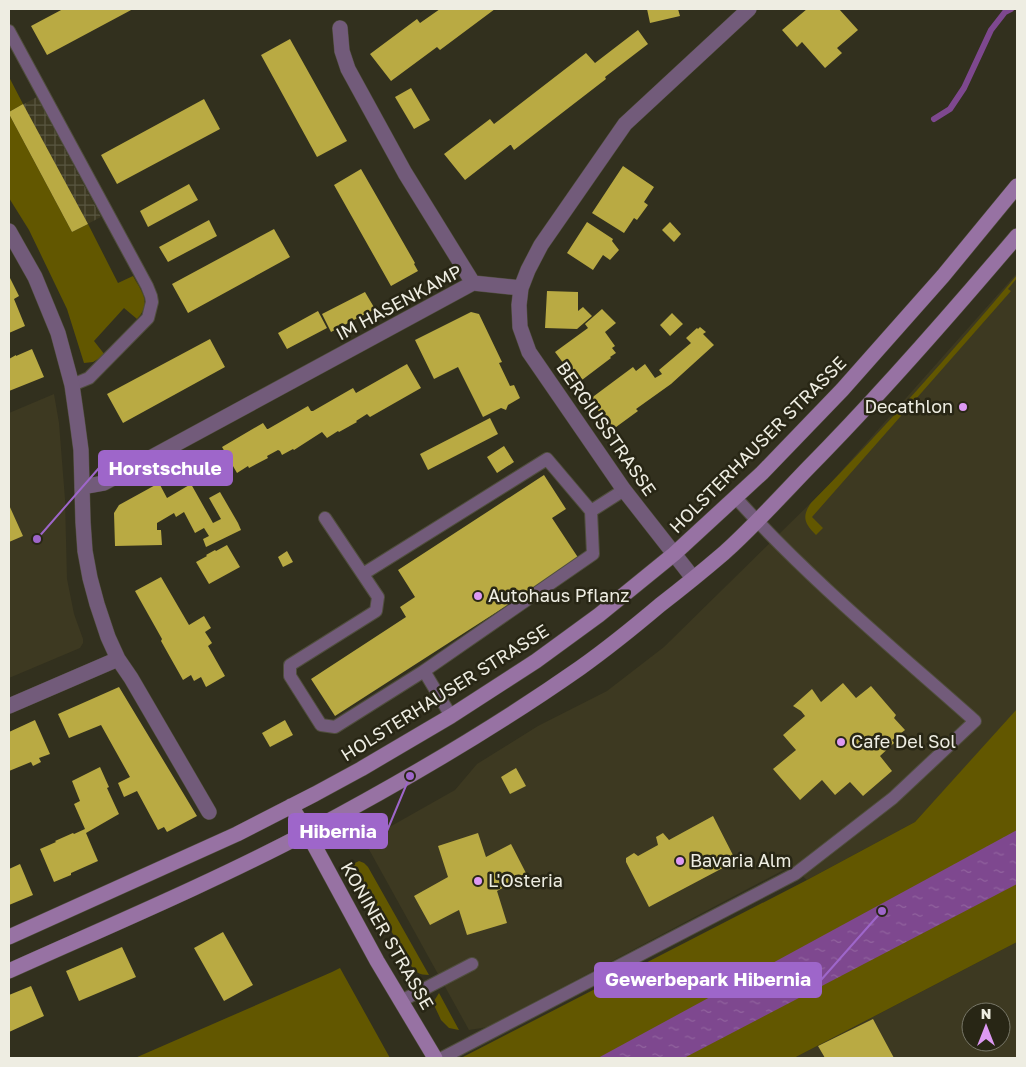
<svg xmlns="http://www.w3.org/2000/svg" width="1026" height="1067" font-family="'Golos Text',sans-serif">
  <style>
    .built { fill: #3d3921; fill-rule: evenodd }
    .industrial { fill: url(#industrial-grid) }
    .green { fill: #625700 }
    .water { fill: url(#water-ripples) }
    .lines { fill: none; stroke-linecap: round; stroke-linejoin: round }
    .stream { stroke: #7e488f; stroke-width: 6 }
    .building { fill: #b9aa43 }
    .lane-casing { stroke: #504e3d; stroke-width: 14 }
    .street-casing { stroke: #504e3d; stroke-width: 16 }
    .secondary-casing { stroke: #504e3d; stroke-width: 16 }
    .lane { stroke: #725b7a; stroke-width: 12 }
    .street { stroke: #725b7a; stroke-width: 15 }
    .secondary { stroke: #9772a3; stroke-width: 15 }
    .poi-dot { fill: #dd99f3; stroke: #282615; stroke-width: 2 }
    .labels { text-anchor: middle; stroke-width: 5; stroke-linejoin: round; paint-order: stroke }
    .street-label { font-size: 18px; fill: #eeede2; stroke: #282615 }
    .poi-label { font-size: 18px; fill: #eeede2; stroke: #282615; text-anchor: start }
    .leader { fill: none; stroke: #9e66ca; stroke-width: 2 }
    .callout-dot { fill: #9e66ca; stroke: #282615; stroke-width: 2 }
    .callout { fill: #9e66ca; stroke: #9e66ca; stroke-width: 2 }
    .callout-label { font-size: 19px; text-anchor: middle; font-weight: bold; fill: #fff }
  </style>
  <defs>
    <pattern id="industrial-grid" width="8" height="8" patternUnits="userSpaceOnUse" patternTransform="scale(1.25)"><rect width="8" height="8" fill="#3d3921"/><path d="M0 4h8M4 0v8" fill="none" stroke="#595641"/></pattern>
    <pattern id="water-ripples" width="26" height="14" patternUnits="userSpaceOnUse" patternTransform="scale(1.25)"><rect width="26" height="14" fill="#7e488f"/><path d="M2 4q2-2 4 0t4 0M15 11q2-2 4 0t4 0" fill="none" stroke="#91639e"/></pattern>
  </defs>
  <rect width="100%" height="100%" fill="#32301e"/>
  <path class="built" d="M1017,273v438l-102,111 -108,58 -16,-14 -303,161 -19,3 -103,-186 2,-6 17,-10 1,1 69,-39 22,-26 61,-38 69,-35 57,-44 164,-161z
    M54,394l5,29 6,76 2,80 7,35 9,25v4l-3,5 -71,30v-265z
    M1017,942v116h-223l104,-54zM971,1012h30v30h-30z"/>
  <path class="industrial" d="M37,97l64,120 -29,15 -63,-118v-2z"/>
  <path class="green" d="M9,77l14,27 -14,8z
    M9,114l63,118 16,-8 30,59 15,-7c9,16 19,27 4,43l-13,-11 -30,33 11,14 -12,7 -9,1 -17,-54 -38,-79 -20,-32z
    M1017,275v3l-9,11 3,2 -199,226 11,11 -7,7c-11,-11 -15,-18 -5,-32 72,-73 140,-150 206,-228z
    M1017,709v233l-223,116h-333l346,-178 108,-58z
    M359,861l5,2 4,4 61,108c-10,0 -14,-3 -19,-11l-57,-100z
    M340,968l50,90h-255l197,-86z
    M439,993l20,37 -10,-2 -8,-8 -7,-15v-4z"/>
  <path class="water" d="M1017,830v54l-333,174h-86z"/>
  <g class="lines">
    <path class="stream" d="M934,119l16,-10 14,-21 27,-58 14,-18 6,-3"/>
  </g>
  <path class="building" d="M63,9h70l-86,46 -16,-29z
    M440,9h55l-55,41 -3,-3 -46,34 -21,-27 47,-35 3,4z
    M647,9h31l2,7 -30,7z
    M807,9h32l19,21 -21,18 5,5 -17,15 -23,-26 -5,5 -15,-17z
    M638,30l10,14 -43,33 1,2 -92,71 -3,-5h-1l-45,35 -21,-26 46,-35 4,5 92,-71 9,10z
    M290,39l57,102 -30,16 -56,-102z
    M411,88l19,32 -16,9 -19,-32z
    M204,99l16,30 -103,55 -16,-29z
    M23,104l65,120 -16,8 -63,-118v-2z
    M623,166l31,21 -10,15 4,3 -11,15 -3,-2 -10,15 -32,-20z
    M361,169l54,94 -1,1 4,7 -27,15 -57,-101z
    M189,184l9,16 -50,27 -8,-16z
    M209,220l8,16 -49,26 -9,-15z
    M587,222l26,17 -1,2 7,9 -9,10 -7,-5 -10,15 -26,-17z
    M670,222l11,12 -7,8 -12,-12z
    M274,229l16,28 -102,56 -16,-29z
    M9,276l10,20 -5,3 11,27 -16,7z
    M547,291l31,1v19l5,-4 9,9 -15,13 -32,-1z
    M365,292l10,17 -44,23 -9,-18z
    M602,309l14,14 -11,9 10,14 -3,2 4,5 -6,4 1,1 -33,25 -23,-31 33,-24 -3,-4z
    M318,311l9,17 -40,21 -9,-16z
    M471,312l8,2 23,48 -3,1 11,23 4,-1 6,13 -12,7 -2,5 -5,-2 -18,9 -25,-50 -24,12 -19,-39z
    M672,313l11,11 -13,12 -10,-11z
    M700,327l6,5 -3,2 11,11 -43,39 -35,25 2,2 -26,19 -22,-31 43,-32 3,4 9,-7 10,14 7,-4 -3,-4 32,-27 -5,-5 11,-10 1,1z
    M210,339l15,28 -102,56 -16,-29z
    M32,349l12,28 -35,14v-32l7,-4v1z
    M407,364l14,24 -51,29 -3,-3 -11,7 1,1 -18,10 -1,-1 -11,7 -5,-6 -28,18 -1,-1 -11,6 -2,-4 -2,-1 -11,6 1,2 -19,10 -1,-2 -11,7 -15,-26 41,-24 4,6h1l40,-23 3,5h2l40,-23 3,5z
    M490,418l8,16 -70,36 -8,-16z
    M504,446l10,16 -17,11 -10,-16z
    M544,475l22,34 -14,9 27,41 -244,157 -24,-37 95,-62 -6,-10 15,-10 -17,-27z
    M159,483l8,15 24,-14 22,39 8,-4 -12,-21 11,-6 18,31 3,7 -35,17 -3,-8 6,-3 -5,-8 -9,5 -11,-21 -8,5 -2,-4 -17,10v7h4l1,15 -47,1 -1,-33 5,-8z
    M9,505l14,31 -14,6z
    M227,545l13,22 -31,17 -13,-22 11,-6 -1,-1 9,-5 1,1z
    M287,551l6,11 -10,5 -5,-10z
    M161,577l28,48 15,-9 7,12 -6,4 7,11 -4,3 17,30 -19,11 -5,-10 -7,4 -3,-6 -8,5 -22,-39 1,-2 -27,-48z
    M843,683l13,15 15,-12 25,29 -2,3 11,12 -13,10 2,3 -14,13 12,15 -29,25 -13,-14 -15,13 -13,-15 -22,20 -27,-31 23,-19 -13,-15 22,-19 -4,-5 -8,-5 19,-17 9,13z
    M119,687l78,129 -30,16 -3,-5 -6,3 -21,-39 -13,6 -6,-14 12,-6 -29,-52 -32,13 -11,-24z
    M35,720l15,34 -11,4 2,4 -8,4 -2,-4 -22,9v-39z
    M285,720l8,15 -23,12 -8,-14z
    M100,767l9,20 -2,1 12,26 -33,19 12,28 -27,12v2l-17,7 -14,-33 16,-7 -1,-1 18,-8 1,1 11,-5 -11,-25 6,-3 -8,-20z
    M516,768l10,18 -16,8 -9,-17z
    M713,816l23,45 -87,46 -23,-45v-4l8,-5 4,3 20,-11 -2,-8 7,-4 6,7z
    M478,833l8,24 25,-13 16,31 -30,16 10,32 -40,12 -8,-25 -29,15 -16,-29 34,-19 -10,-31z
    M20,864l13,31 -24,10v-36z
    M223,932l30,53 -29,16 -30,-53z
    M122,947l14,30 -57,24 -13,-30z
    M31,986l13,30 -35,16v-37z
    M873,1019l21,39h-69l-7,-12z"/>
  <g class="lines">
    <g class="lane-casing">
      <path id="lane" d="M9,31l138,255 4,10 1,6 -4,16 -59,60 -17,7
        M325,518l53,79 -2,14 -86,54v11l31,49 14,2 89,-56 27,45
        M363,574l184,-115 44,52 33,-21
        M424,671l169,-117 -2,-43
        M401,1001l71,-37
        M442,1058l353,-184 98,-76 82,-77c-81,-72 -166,-142 -239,-223"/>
    </g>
    <g class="street-casing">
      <path id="street" d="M340,28l2,23 6,18 57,104 68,110
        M9,231l26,46 23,56 14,52 5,35 4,30 2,72 2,29 5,27 7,26 11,33 10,22 13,19 78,134
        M82,487l22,-4 369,-200 48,5
        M693,578l-69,-88 -95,-138 -9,-25 -1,-22 2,-17 7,-18 13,-25 84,-121 124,-115
        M9,706l109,-47"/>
    </g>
    <g class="secondary-casing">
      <path id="secondary" d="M291,806l16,26 70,129 58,97
        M9,937l228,-103 78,-40 46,-25 90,-53 85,-55 63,-46 75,-61 88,-81 80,-83 101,-114 74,-90
        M9,971c100,-45 202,-88 299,-139 94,-50 185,-103 272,-164 28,-20 54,-41 80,-63 22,-17 43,-34 64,-52 30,-27 57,-57 85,-86 73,-74 141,-152 208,-231"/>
    </g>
    <use href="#lane" class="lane"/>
    <use href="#street" class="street"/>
    <use href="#secondary" class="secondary"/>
  </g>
  <g class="poi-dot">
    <circle cx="963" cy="407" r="5"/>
    <circle cx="478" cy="596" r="5"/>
    <circle cx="841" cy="742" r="5"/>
    <circle cx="680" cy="861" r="5"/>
    <circle cx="478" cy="881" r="5"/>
  </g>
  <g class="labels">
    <g class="street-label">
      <text transform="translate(399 303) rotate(-28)" y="6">IM HASENKAMP</text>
      <text transform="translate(606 429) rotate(55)" y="6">BERGIUSSTRASSE</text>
      <text transform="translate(758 445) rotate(-45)" y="6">HOLSTERHAUSER STRASSE</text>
      <text transform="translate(445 693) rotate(-32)" y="6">HOLSTERHAUSER STRASSE</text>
      <text transform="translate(387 936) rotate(60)" y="6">KONINER STRASSE</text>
    </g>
    <g class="poi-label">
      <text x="953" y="413" text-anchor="end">Decathlon</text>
      <text x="488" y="602">Autohaus Pflanz</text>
      <text x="851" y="748">Cafe Del Sol</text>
      <text x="690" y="867">Bavaria Alm</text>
      <text x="488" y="887">L'Osteria</text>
    </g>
  </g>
  <path class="leader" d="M37 539L99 468M410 776L387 831M882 911L821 980"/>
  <g class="callout-dot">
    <circle cx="37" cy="539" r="5"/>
    <circle cx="410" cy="776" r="5"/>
    <circle cx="882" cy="911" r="5"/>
  </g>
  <g class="callout">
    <rect x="99" y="451" width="133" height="34" rx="5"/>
    <rect x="289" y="814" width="98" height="34" rx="5"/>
    <rect x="595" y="963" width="226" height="34" rx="5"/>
  </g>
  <g class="callout-label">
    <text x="165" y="475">Horstschule</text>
    <text x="338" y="838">Hibernia</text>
    <text x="708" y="986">Gewerbepark Hibernia</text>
  </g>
  <rect width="1026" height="1067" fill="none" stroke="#eeede2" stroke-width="20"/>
  <g transform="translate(986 1027)"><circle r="24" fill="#282615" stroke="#777667"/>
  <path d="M0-4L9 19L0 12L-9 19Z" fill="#dd99f3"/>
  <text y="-8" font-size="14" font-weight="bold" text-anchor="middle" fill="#eeede2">N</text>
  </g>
</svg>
